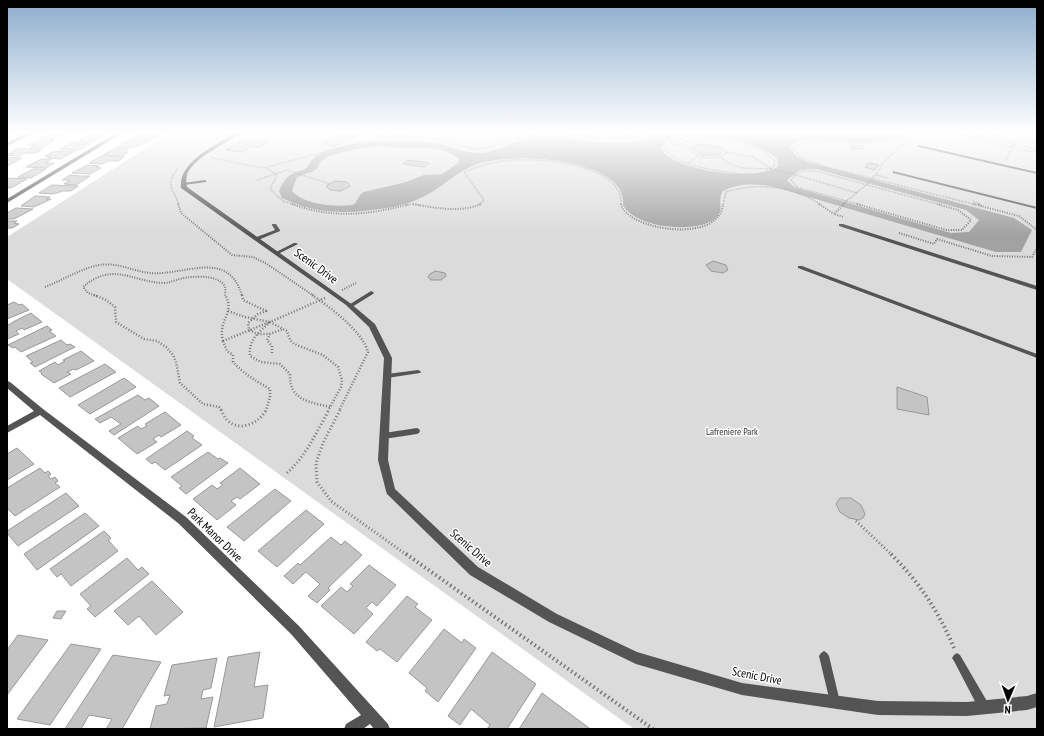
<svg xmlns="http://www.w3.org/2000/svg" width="1044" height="736" font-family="'PT Sans Narrow',sans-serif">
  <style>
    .green { fill: #dbdbdb }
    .water { fill: #a2a2a2; fill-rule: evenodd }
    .building { fill: #c4c4c4; stroke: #989898 }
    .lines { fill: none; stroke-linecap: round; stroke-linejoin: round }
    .path-far4 { stroke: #767676; stroke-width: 1.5; stroke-dasharray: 0.5 1; stroke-linecap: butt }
    .path-far3 { stroke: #767676; stroke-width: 2; stroke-dasharray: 1 1.5; stroke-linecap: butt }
    .path-far2 { stroke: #767676; stroke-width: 2.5; stroke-dasharray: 1 2; stroke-linecap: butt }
    .path-far1 { stroke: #767676; stroke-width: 3; stroke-dasharray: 1 2.5; stroke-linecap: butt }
    .path { stroke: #767676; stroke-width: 4; stroke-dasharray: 1.5 3; stroke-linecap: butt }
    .service { fill: #545454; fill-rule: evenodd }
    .minor { fill: #545454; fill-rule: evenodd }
    .path-bridge { stroke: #767676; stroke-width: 1.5; stroke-dasharray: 0.5 1; stroke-linecap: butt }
    .labels { text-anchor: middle; stroke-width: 3; stroke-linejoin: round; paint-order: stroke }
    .park-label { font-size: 10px; fill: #323232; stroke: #fff }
    .near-street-label { font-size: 12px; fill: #000; stroke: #fff }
  </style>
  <rect width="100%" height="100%" fill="#fff"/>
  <path class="green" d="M171,132h866v597h-403l-627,-450v-42z"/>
  <path class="water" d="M659,132h248c-28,19 -74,5 -105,8l-8,3 -4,5 6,8 12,6 206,56 18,12 -11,22h-25l-211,-62c-20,-6 -43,-9 -62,1 -6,8 1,18 -6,26 -18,18 -82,11 -94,-12 2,-17 -11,-26 -25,-33 -32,-15 -98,-20 -130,-4 -12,6 -22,15 -33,22 -13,9 -32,16 -48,18 -37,6 -71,7 -105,-10l-3,-7c4,-8 6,-15 15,-18 3,-2 8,-2 11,-4 4,-3 5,-9 10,-12 28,-17 87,-19 119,-14 15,2 29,10 44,10 14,0 22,-5 35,-10 13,-5 28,-7 42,-6 33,0 72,17 104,-5zM698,134c24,3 60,8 79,24l1,8c-17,18 -109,4 -117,-18 8,-12 24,-14 37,-14zM379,146c8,0 15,2 22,2 20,0 42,-3 58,11l-1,4 -16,11 -18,1 -18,7 -42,10c-7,4 -6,10 -11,13 -18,2 -49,0 -61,-14l5,-14 17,-6 4,-4 2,-5 9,-6 26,-7zM816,169l150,41 13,10 -10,12 -18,1 -157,-46 -7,-7 13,-10z"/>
  <path class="building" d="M149,132l14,1 -10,6h-23l7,-4h8z
    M347,132h17l-30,14 -11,-3z
    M52,133h13l-13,7 -13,-1z
    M91,135l12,1 -12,6h-12l5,-3h-4z
    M245,139l23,3 -9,5 -7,-1 -10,6 -16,-2z
    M129,140l21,1 -15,6h-18z
    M36,141h18l-13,7h-11l6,-3h-8z
    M73,142l18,1 -13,7 -18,-1z
    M701,145l17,2 5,5 -6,3h-15l-9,-6 3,-3z
    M850,145l12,1 3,3h-12z
    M19,148l23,2 -7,3h-10l-6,3 -12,-1z
    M115,148h14l-5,4h4l-6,4 -19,-1z
    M62,151h13l-15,8 -12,-1 3,-1 -6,-1 8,-4z
    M101,156l23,1 -6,4h-10l-6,3 -13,-1z
    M7,157l15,1 -15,8z
    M41,159h11l-6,4h8l-8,5 -20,-1z
    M408,160l21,3 -5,4 -21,-3z
    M869,163l10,2 -5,5 -9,-3z
    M87,165l12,1 -3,1 5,1 -11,6 -18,-1z
    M33,169h13l-15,9 -13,-1z
    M70,175l10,1h10l-14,9 -12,-1 6,-4h-8z
    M7,178l20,1 -16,9h-4z
    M335,181l12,1 3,4 -9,5 -11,-1 -4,-4z
    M52,185l26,1 -7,5h-8l-10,3 -14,-1z
    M35,196l15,1 -4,2h5l-17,8 -13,-1z
    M16,208l17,1 -19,10h-7v-6z
    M7,221h10l-3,2 5,1 -7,4h-5z
    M713,261l13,4 2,5 -5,3 -12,-2 -5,-6z
    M435,271l10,2 1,3 -5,4h-10l-3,-3 2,-3z
    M14,302l5,3 3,-1 7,6 -22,9v-14z
    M31,313l11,9 -18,8 -2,-2 -6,3 3,3 -12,5v-15l1,1 6,-3h-1z
    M47,326l5,4 -3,1 7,5 -35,16 -6,-5 -2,1 -5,-3z
    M61,340l6,5 3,-1 5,3 -40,20 -5,-4 3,-1 -7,-6z
    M81,351l13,10 -18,9 -2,-1 -7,3 4,2 -17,9 -13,-9 1,-1 -3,-2 16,-9 3,3 7,-4 -2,-1z
    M105,364l11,8 -46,25 -11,-9z
    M124,378l12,9 -46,27 -12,-9z
    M897,387l30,10 2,18 -32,-6z
    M138,395l7,5 4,-2 10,8 -45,29 -5,-4 12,-7 -10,-7 -11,6 -5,-4z
    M165,412l16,13 -20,12 -2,-2 -6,4 4,3 -20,12 -19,-16 20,-12 3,3 6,-3 -2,-2z
    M187,431l7,5 -2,2 10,7 -37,25 -10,-8 -3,2 -6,-5z
    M17,448l17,16 -27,16v-26z
    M208,452l10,7 2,-1 8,5 -42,31 -7,-6 3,-2 -11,-9z
    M40,468l5,5 3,-2 3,3 -3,2 3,3 4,-2 3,4 -3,2 5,4 -45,29 -8,-8v-20z
    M240,468l20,16 -20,15 -3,-2 -6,4 5,4 -19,15 -24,-21 19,-14 5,4 6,-4 -3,-2z
    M275,489l16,12 -47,40 -17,-14z
    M66,493l13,13 -61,40 -11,-13v-2z
    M840,498h11l10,7 4,9 -2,4 -4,2 -10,-2 -9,-6 -4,-8z
    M306,510l18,14 -47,43 -19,-16z
    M85,513l14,13 -62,44 -13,-16z
    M104,531l7,7 -3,2 10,11 -47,35 -10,-12 -4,3 -7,-8z
    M331,537l10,8 4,-4 17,14 -34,33 2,2 -13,13 -9,-7 12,-12 -14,-12 -13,12 -9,-8 14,-13 2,2z
    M127,558l11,12 4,-3 7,7 -54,43 -8,-8 4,-3 -11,-12z
    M369,565l27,20 -19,21 -5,-4 -6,6 7,6 -19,20 -33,-28 20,-19 6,5 6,-6 -3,-2z
    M152,581l31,31 -27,23 -17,-19 -11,9 -14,-14z
    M407,596l11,8 -3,3 17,13 -35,42 -17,-13 -3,2 -11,-9z
    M57,611h9l-5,8 -8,-1z
    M444,629l18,14 2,-4 12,9 -38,54 -13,-11 2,-3 -18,-15z
    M18,635l30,5 -41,55v-45z
    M71,644l30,5 -51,76 -33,-6z
    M260,652l-6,35 14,-2 -5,33 -49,9 14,-70z
    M492,652l44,32 -29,45h-20l3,-4 -19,-16 -11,16 -12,-9z
    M113,655l48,7 -39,67h-16l6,-10 -23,-4 -8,14h-16z
    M217,658l-6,30 -8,2 -2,9 12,-2 -7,31 -56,1 6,-23 11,-2 3,-9 -6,1 8,-31z
    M542,693l47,35v1h-70z"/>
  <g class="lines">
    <path class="path-far4" d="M377,132l5,5
      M644,132l3,1
      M910,132c-5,4 -11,5 -17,7 -12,3 -24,4 -37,4 -21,0 -44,-8 -63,5l6,8 24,10 154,39
      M948,132l84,20 5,-1
      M966,132l71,18
      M992,132v2l23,7
      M1022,132l7,3 2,3 -3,3
      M696,135l30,4 37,11 12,11c-1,25 -77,7 -92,1 -7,-3 -12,-7 -18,-12l2,-5 18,-9z
      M395,137l36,1 43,11 18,-2 20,-8 28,-5h25l34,5 30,-1 -8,-6
      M588,137l5,-5
      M679,138l18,7
      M671,143l20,6
      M680,143l8,2
      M702,144l14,2 9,4 1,4c-12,6 -25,5 -35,-3l1,-4z
      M716,145l9,-6
      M721,157c13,14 33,11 51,12l-19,-12 -27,-5
      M212,158l51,10 96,-25 59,-11
      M1006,160l9,-19h13l9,3
      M688,163l10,-7
      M266,168l11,7 -7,14 13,12 12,4
      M177,169c-12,18 -4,18 2,36
      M772,169l24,6
      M796,175l61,18 -11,8
      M796,175l-5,5 6,7 49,14
      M796,175l6,-4h14l125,34
      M876,175l13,3
      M257,180l30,-10 43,14
      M856,193l10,-8 11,-12 6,-10 20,-19h8
      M846,201l15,4
      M973,201l8,4
      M406,205l5,-1 9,1
      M479,205l5,-5 -20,-28c11,-4 21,-8 32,-10 30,-6 105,-1 122,28 3,5 3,10 3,15
      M723,205l3,-13c31,-10 68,-6 95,13
      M843,205l3,-4"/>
    <path class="path-far3" d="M178,204l3,9 51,42 21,2 14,7 47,32
      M292,204c40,15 77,11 118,0
      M413,204c22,4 48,9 68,0
      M621,204c5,26 99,41 102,0
      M819,204l15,10
      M844,204l-10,10 10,3
      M857,204l89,26h16l9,-10 -13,-10 -21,-6
      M973,204l46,12 18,14
      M979,204l3,2
      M899,233l35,11 3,-5 55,17 40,1 5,-9
      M45,287c18,-7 35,-18 54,-22 19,-3 33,6 51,8 34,3 79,-25 92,23
      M342,290l14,-7
      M97,296l-9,-3 -5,-6c30,-26 49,-5 81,-4 5,0 8,-2 12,-3 12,-4 43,-7 49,7 1,3 0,7 0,9"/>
    <path class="path-far2" d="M94,295l12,5 9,7 1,15 28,17 13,2 9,6 7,8 3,7 4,21 23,21 16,3 3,4
      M242,295l1,5 23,11 -8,3 -10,9 1,7 9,4h12
      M312,295c18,12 51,37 56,57l-29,59
      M325,298l-55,24 17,9 3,9 4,4 29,11 15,12 4,13 -1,7 -13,24
      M228,311l17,6 25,5
      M223,341l4,10 6,4v7c11,12 23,19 37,27v8l-4,14
      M223,341c-6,-20 13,-28 2,-46
      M223,341l47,-19c-11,10 -22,18 -20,34l11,6 19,2 10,10c-1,26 19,28 40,33
      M272,353v-7l-5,-6 3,-6 13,-5"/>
    <path class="path-far1" d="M221,410c2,4 4,8 7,11 13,11 31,2 38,-11
      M340,410l-17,33 -7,20 1,19 14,19 76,54
      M287,473c19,-17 29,-40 42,-63
      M856,521l36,34"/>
    <path class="path" d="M406,554l247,175
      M891,554c28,28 48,58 63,94"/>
    <path class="service" d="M247,132h9l5,2 -2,1z
      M919,145l118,27v2l-119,-27 -1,-1z
      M893,171l144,36v2l-144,-36z
      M205,180h1v2l-22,3 -2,-1 2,-1z
      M272,224h4l4,6v1l-22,9h-4v-2l21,-8 -3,-5z
      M839,224h4l194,62v4l-198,-64z
      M294,243h2l2,1 -20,10h-2l-2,-1z
      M798,266h4l235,88v4l-239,-90z
      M371,291l2,1 1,1 -1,1 -21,13 -2,1 -3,-2z
      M418,370l2,1 1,1 -1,1 -33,5 -3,-2 3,-2z
      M417,428l2,1 1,2 -1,2 -2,1 -33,5 -2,-1 -1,-2 1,-2 2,-1z
      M824,651l3,2 2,3 11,46 -2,3 -3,2 -3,-2 -2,-3 -11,-46 2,-3z
      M957,653l3,2 28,48 1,4 -1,4 -4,1 -4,-1 -26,-50 -2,-3 2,-3z"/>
    <path class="minor" d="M29,132h6l-28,14v-3z
      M118,132h6l-117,71v-4z
      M236,132h6c-16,12 -44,23 -54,40 -2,5 -2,10 -1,15l163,116 25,21 17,34 -4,102 7,29 83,78 79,47 80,38 105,31 136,18 89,1 60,-6 10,-3v14l-10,3 -60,6 -89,-1 -136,-20 -106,-31 -87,-42 -79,-47 -83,-81 -1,-3 -8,-31 6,-102 -15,-31 -23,-22 -165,-117c-3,-27 36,-43 55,-56z
      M7,381l3,1 33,27 143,108 113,109 89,98 2,5h-16l-4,-5 -7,5h-19l2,-5 15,-9 -70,-81 -113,-111 -138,-108 -33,18v-7l27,-15 -27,-23z"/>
    <path class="path-bridge" d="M647,133l33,10"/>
  </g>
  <linearGradient id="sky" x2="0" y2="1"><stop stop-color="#8cadcc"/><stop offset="0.56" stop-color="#fff"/><stop offset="1" stop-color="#fff" stop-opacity="0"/></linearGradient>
  <rect width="1044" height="236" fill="url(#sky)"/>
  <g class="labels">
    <g class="park-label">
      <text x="732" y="435">Lafreniere Park</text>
    </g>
    <g class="near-street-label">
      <text transform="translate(316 266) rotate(36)" y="4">Scenic Drive</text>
      <text transform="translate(215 535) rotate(44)" y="4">Park Manor Drive</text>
      <text transform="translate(471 548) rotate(41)" y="4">Scenic Drive</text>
      <text transform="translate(757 676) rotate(11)" y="4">Scenic Drive</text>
    </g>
  </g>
  <rect width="1044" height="736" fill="none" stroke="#000000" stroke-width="16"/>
  <g transform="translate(1008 700) rotate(182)" stroke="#ffffff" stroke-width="3" paint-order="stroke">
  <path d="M0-3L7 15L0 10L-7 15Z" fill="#000000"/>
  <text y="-6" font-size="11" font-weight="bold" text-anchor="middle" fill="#000000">N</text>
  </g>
</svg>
